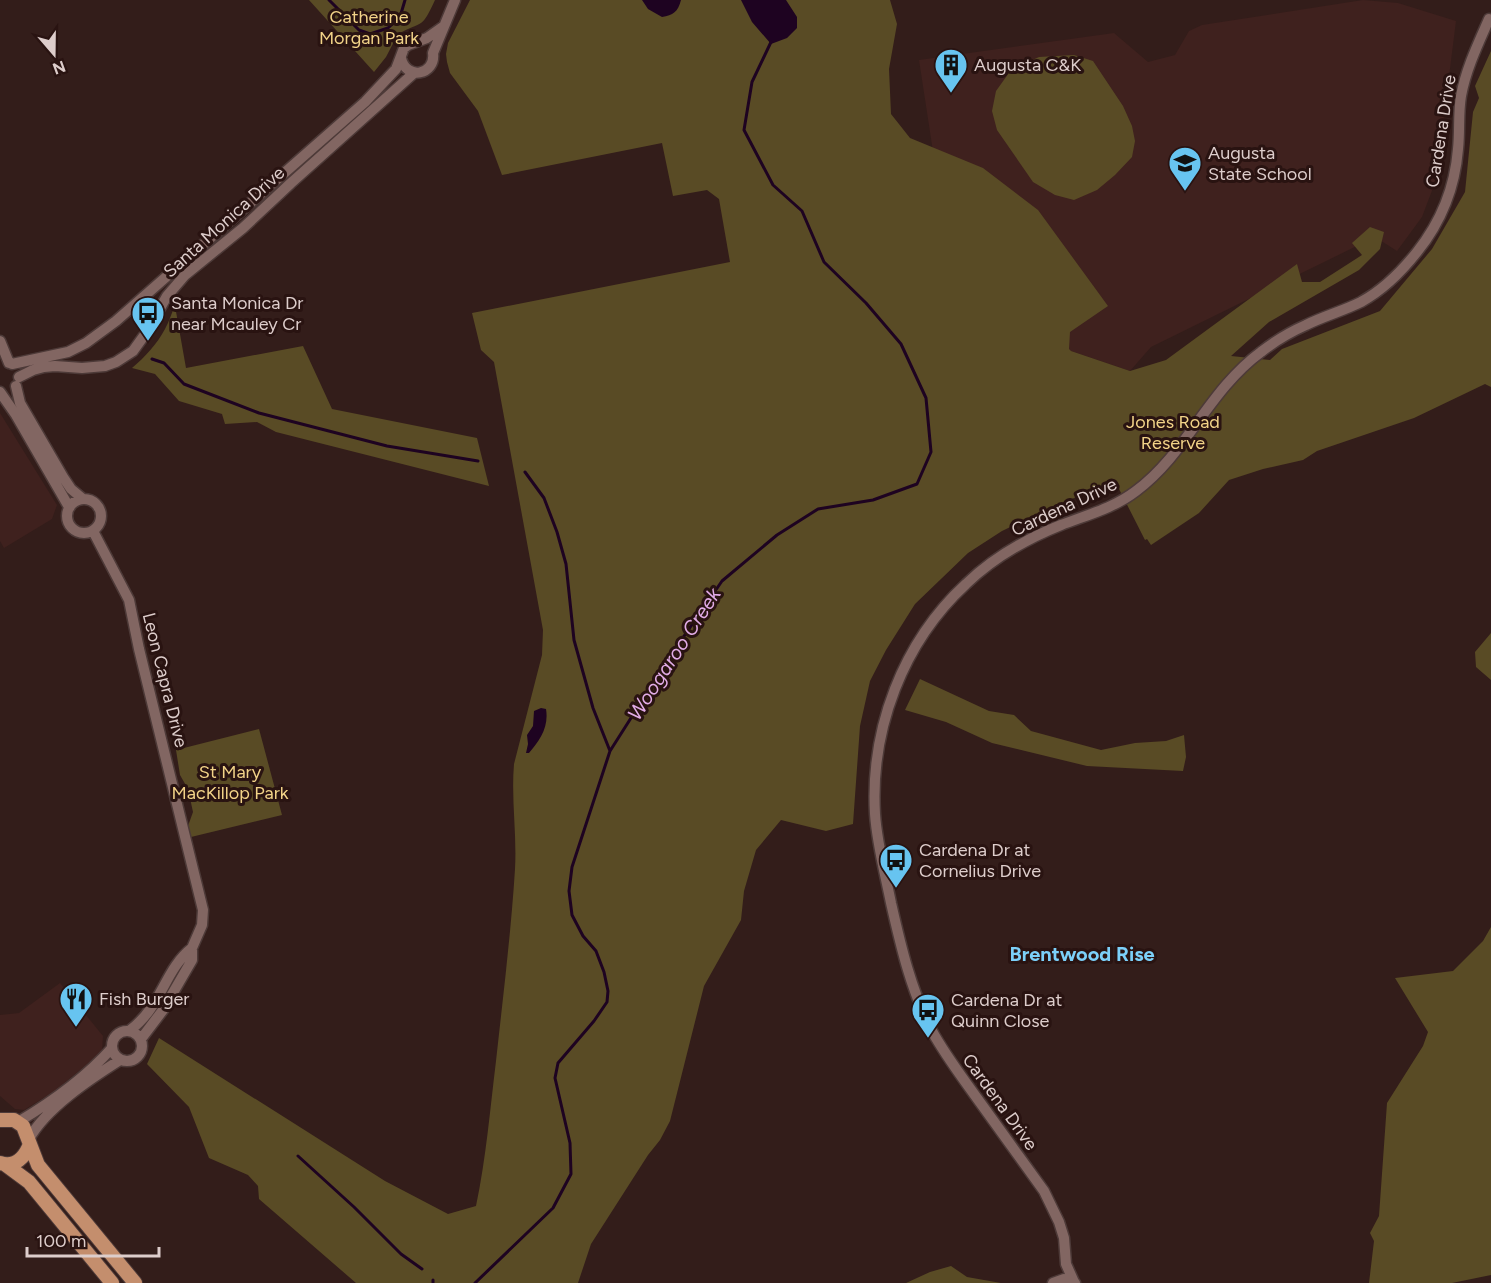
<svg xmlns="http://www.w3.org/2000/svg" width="1491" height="1283" font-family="Figtree,sans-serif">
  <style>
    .built { fill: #3f211e }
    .green { fill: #594b25 }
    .water { fill: #1e0321 }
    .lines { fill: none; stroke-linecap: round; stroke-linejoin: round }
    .stream { stroke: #1e0321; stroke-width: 3 }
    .tertiary-casing { stroke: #4d3a38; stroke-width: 13 }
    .primary-casing { stroke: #4d3a38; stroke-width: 16 }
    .tertiary { stroke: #826662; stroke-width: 10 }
    .primary { stroke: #c48e6d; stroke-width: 14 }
    .labels { text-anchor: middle; stroke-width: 6; stroke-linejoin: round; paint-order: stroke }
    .park-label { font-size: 18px; fill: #f2d388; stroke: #291311 }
    .poi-label { font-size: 18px; fill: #ddcdcb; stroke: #291311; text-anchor: start }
    .street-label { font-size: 18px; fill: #ddcdcb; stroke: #291311 }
    .water-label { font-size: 20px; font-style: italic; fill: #e1abe6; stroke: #291311 }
    .neighbourhood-label { font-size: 20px; font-weight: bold; fill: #7cd0f9; stroke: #291311 }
  </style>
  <rect width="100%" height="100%" fill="#331d1a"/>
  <path class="built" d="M1363,0l35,3 58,18 -20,159 -14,37 -25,34 -22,-14 -224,110 -21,24 -71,-24 -118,-143 -22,-144 195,-27 34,29 27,-7 14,-24 13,-6z
    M0,413l57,92 -5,14 -48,29 -4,-7z
    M60,983l43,53 -1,16 -47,39 -31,19 -9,-1 -15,-13v-81l19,-2z"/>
  <path class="green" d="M309,0h126c-14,30 -11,20 -37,34l-12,23 -12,15z
    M470,0h420l7,24 -8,45 2,45 19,24 73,30 55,42 70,96 -38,26 -1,17 2,2 59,20 36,-11 131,-96 5,18h18l42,-27 -10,-12 18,-16 14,5 -4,17 -21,21 -90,52 -38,34 39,4 12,-11 98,-38 52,-62 33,-57 8,-80 6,-14 -4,-12 16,-35v336l-6,-3 -71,34 -97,33 -14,9 -40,9 -34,11 -30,33 -48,32 -4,-6 -2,1 -30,-59 -65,27 -48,23 -34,22 -53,51 -29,46 -16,31 -10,45 -7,98 -27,7 -45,-11 -25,30 -12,41 -3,29 -37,66 -34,135 -10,19 -12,15 -57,89 -13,39h-222l-97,-84 -1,-13 -10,-11 -39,-17 -20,-51 -42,-43 12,-26 226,143 63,33 28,-8c10,-48 14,-96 20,-145 7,-64 15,-128 19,-192 2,-35 -4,-70 -1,-105l28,-109 1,-25 -49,-268 -13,-12 -9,-37 258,-51 -11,-63 -12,-9 -34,6 -11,-53 -160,32 -24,-64 -28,-38 -3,-11 -1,-8 2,-11z
    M1074,55l19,6 30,45 9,20 3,15 -3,16 -17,18 -18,15 -23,10 -19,-5 -22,-13 -36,-52 -5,-19 4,-20 15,-21 28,-13z
    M175,306l11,62 117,-22 29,63 145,29 12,48 -213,-54 -19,-10 -32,2 -3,-10 -43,-13 -24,-27 -23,-6c13,-11 25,-24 33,-39 4,-7 6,-15 10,-23z
    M1491,633v47l-15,-13 -1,-15z
    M920,679l69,32 25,4 17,16 70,19 34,-7 31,-2 18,-6 2,22 -3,14 -96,-5 -95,-23 -46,-21 -41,-12z
    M259,729l23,86 -91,22 -3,-11 5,-14 -5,-23 -8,-14 -4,-25z
    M1491,927v348l-39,8h-83l5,-42 -4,-8 9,-17 8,-113 36,-57 5,-14 -33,-54 58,-7 30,-30z
    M951,1266l16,11 34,6h-95l24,-11z"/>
  <path class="water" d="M642,0h39c-3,12 -8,15 -19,17l-14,-8z
    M741,0h45l11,17v11l-10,10 -16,6 -19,-22z
    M541,708l5,1c3,18 -6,31 -17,44h-3l2,-9 -1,-9 6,-9 1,-15z"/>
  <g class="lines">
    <path class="stream" d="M329,0l30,30 11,4 18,-6 12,-11 5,-17
      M152,359l12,4 20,21 75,29 128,33 91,15
      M525,472l19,26 13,34 9,32 8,76 19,68 17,43
      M298,1156l56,51 47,47 21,15
      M433,1280v3
      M475,1283l78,-75 18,-34 -1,-31 -15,-65 3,-15 36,-42 13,-19 1,-11 -4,-19 -8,-21 -13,-15 -11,-21 -3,-24 3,-24 38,-116 61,-96 51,-74 55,-46 41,-26 55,-9 44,-16 14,-32 -5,-54 -25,-54 -35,-41 -42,-41 -22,-51 -29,-26 -29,-55 8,-48 19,-40"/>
    <g class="tertiary-casing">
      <path id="tertiary" d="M401,58c5,23 35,17 32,-5l22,-53
        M0,341l9,22
        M12,364l56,-12 18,-9 30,-22 249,-219 31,-33 8,-21 4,-3 19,-7 17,-12
        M19,377l14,-7 11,-3 11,-1 27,2 23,-2 11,-4 17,-11 13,-18 21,-37 18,-21 58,-47 48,-45 123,-110
        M16,386l4,17 43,74 8,12 12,10
        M0,392l16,23 53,92
        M67 516a17 17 0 1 1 34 0a17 17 0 1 1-34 0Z
        M93,531l36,69 10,49 64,261 -1,15 -10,23v12l-29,50 -22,29
        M112 1046a15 15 0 1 1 30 0a15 15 0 1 1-30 0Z
        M129,1031c33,-24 35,-61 63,-83
        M18,1122c32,-19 69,-46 94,-74
        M29,1139c17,-31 61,-60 91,-79
        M1074,1282l-8,-18 -2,-26 -5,-16 -15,-31c-23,-32 -47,-65 -70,-97 -15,-21 -30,-41 -42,-63 -21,-41 -31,-84 -41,-128 -6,-30 -14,-59 -16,-89 -5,-85 28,-172 91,-230 27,-26 60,-45 95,-59 26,-10 53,-17 75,-34 51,-38 72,-100 125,-139 14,-11 29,-20 45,-27 18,-9 37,-14 55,-23 22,-12 41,-31 56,-50 24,-30 38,-65 41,-103 2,-18 0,-35 3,-53 5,-27 17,-52 28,-77
        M1053,1283l11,-4 11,4"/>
    </g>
    <g class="primary-casing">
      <path id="primary" d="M0,1120h14l9,6 15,39 97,118
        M0,1163c15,5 25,-6 30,-19
        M6,1165l23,17 83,101"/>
    </g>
    <use href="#tertiary" class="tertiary"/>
    <use href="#primary" class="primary"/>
  </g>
  <defs>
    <g id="building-pin" transform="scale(1.725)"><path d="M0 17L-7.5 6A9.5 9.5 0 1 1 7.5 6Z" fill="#67c4f0" stroke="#291311"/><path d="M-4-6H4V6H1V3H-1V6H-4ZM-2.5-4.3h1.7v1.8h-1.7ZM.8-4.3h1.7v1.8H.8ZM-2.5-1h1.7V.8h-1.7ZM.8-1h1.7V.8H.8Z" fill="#111"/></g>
    <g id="school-pin" transform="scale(1.725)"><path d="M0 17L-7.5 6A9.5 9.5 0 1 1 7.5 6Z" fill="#67c4f0" stroke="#291311"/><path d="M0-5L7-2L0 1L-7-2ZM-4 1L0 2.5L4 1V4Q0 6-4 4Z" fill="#111"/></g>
    <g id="bus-pin" transform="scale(1.725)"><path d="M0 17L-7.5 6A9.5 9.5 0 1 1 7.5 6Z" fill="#67c4f0" stroke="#291311"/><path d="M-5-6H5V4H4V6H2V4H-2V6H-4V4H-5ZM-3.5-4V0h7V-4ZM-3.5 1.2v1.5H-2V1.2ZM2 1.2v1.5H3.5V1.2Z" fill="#111"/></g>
    <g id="restaurant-pin" transform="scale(1.725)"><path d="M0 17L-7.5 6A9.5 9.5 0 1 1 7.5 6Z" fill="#67c4f0" stroke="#291311"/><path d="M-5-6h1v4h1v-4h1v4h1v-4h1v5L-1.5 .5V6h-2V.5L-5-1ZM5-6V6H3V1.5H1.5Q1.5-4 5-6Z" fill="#111"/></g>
  </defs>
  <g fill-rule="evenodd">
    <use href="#building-pin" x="951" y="65"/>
    <use href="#school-pin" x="1185" y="163"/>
    <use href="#bus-pin" x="148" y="313"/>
    <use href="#bus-pin" x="896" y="860"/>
    <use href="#restaurant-pin" x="76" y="999"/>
    <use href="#bus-pin" x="928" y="1010"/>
  </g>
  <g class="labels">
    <g class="park-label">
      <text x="369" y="23">Catherine<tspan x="369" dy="21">Morgan Park</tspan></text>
      <text x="1173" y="428">Jones Road<tspan x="1173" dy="21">Reserve</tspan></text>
      <text x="230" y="778">St Mary<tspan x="230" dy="21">MacKillop Park</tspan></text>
    </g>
    <g class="poi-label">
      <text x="974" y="71">Augusta C&amp;K</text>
      <text x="1208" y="159">Augusta<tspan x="1208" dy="21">State School</tspan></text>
      <text x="171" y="309">Santa Monica Dr<tspan x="171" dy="21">near Mcauley Cr</tspan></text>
      <text x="919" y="856">Cardena Dr at<tspan x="919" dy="21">Cornelius Drive</tspan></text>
      <text x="99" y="1005">Fish Burger</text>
      <text x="951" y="1006">Cardena Dr at<tspan x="951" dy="21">Quinn Close</tspan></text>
    </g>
    <g class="street-label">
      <text transform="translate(1441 131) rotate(-81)" y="6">Cardena Drive</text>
      <text transform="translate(224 222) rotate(-42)" y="6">Santa Monica Drive</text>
      <text transform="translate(1064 507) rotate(-25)" y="6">Cardena Drive</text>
      <text transform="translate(165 680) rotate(76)" y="6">Leon Capra Drive</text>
      <text transform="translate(1000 1102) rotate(54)" y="6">Cardena Drive</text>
    </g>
    <g class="water-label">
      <text transform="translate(674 654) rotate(-57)" y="7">Woogaroo Creek</text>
    </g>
    <g class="neighbourhood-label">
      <text x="1082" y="961">Brentwood Rise</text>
    </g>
  </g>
  <g transform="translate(54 54) rotate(160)" stroke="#291311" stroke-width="4.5" paint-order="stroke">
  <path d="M0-4.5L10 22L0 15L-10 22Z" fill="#ddcdcb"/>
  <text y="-9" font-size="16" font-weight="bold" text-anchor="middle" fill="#ddcdcb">N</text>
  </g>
  <path d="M27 1247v9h132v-9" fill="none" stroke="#ddcdcb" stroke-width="3"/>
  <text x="36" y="1247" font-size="18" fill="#ddcdcb" stroke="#291311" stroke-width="4.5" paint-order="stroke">100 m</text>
</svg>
